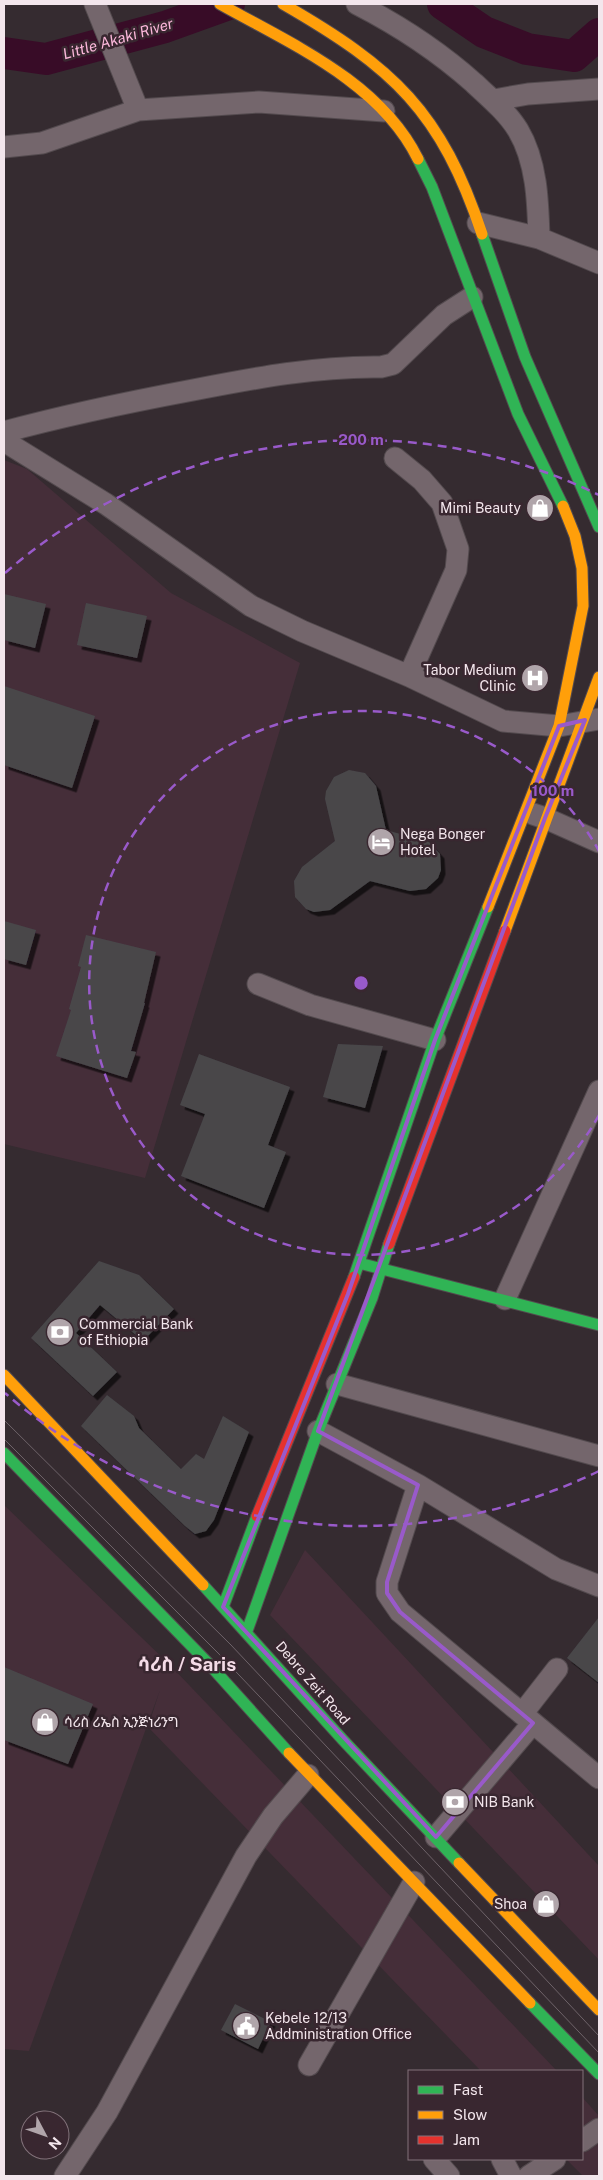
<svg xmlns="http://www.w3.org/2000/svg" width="603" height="2180" font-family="'Public Sans','Noto Sans Ethiopic',sans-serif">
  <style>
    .built { fill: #452e39 }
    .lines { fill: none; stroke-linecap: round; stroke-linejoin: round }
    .river { stroke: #380c27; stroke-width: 32 }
    .building { fill: #48474a; filter: url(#shadow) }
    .street-casing { stroke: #534a4e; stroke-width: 23 }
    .fast-casing { stroke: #534a4e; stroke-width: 13 }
    .slow-casing { stroke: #534a4e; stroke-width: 13 }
    .jam-casing { stroke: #534a4e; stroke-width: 13 }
    .street { stroke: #74666c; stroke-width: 21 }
    .fast { stroke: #30b455; stroke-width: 11 }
    .slow { stroke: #ff9f0a; stroke-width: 11 }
    .jam { stroke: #e5322d; stroke-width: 11 }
    .tram { stroke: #6e6369; stroke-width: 1 }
    .marked { fill: none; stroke: #995aca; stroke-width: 4; stroke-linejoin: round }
    .ring { fill: none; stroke: #995aca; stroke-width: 2.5; stroke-dasharray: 9 6 }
    .labels { text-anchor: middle; stroke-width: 5; stroke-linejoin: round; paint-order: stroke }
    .poi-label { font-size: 14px; fill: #f3e6ec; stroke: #392730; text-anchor: start }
    .street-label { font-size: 14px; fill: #f3e6ec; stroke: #392730 }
    .water-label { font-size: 15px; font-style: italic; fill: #fbb7da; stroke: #392730 }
    .district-label { font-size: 19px; font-weight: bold; fill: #f4dbe7; stroke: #392730 }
    .centre { fill: #995aca; stroke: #392730; stroke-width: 2.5 }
    .ring-label { font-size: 15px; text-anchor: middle; font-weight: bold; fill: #995aca; stroke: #392730; stroke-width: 5; stroke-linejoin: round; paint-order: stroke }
  </style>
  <defs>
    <filter id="shadow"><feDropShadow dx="4.5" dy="4.5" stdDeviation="0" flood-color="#0009"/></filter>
  </defs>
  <rect width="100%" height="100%" fill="#352b30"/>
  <path class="built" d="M4,460l23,9 144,124 129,70 -155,515 -141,-34z
    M4,1505l165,159 388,407h-76l-333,-344 12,-37 -131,361 -25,-2z
    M305,1550l294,316v94l-329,-345z
    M582,2097l17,19v60h-16l-17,-17h16z"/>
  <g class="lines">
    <path class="river" d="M443,4l41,28 43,17 47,7 25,-22
      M4,53l42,6 119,-32 64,-23"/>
  </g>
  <path class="building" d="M4,594l42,10 -11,44 -31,-8z
    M86,603l61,13 -10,42 -60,-13z
    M4,686l91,30 -23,72 -68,-23z
    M349,770l16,3 11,13 10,44 43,12 11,12 1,16 -3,8 -12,11 -16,2 -40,-10 -40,29 -16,2 -8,-3 -11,-12 -1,-16 8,-14 33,-26 -10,-42 1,-8 8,-14z
    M4,921l32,9 -10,35 -22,-6z
    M86,935l70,17 -12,51h1l-14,48 5,1 -9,26 -71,-22 15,-46 -2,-1 12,-42 -3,-1z
    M338,1044l45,2 -18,62 -42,-11z
    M199,1054l91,33 -22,58 18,7 -22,56 -83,-32 24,-62 -25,-9z
    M99,1261l40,14 35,34 -31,32 -43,-36 -24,28 41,39 -24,24 -62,-58z
    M107,1395l27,21 5,12 42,41 15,-15 8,5 19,-43 26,16 -35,88 -8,11 -11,3 -10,-8 -104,-100z
    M599,1617v66l-32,-25z
    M4,1667l89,37 -25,60 -64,-24z
    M235,2004l36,18 -13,27 -37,-19z"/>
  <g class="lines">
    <g class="street-casing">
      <path id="street" d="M95,4l43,106
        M357,4c43,22 81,47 117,79 15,14 33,29 44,47 19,32 20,72 21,108
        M494,100l34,-6 71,-5
        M4,147l38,-4 96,-33 121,-8 125,9
        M478,223l61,15 60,25
        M4,432c62,-17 125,-30 189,-42 62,-12 124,-24 188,-23l12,-3 51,-49 28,-18
        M4,441l102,63 145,102 51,25 107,45 94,45 56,5 40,-7
        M395,458l27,22 20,23 16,46 -2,21 -47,106
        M533,814l12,4 54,24
        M258,984l52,21 125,35
        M505,1299l94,-208
        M337,1384l262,72
        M318,1431l100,54 138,84 43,17
        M418,1485l-31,97v11l13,19 199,166
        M522,1714l35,-45
        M436,1837l97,-114
        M309,2065l105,-183
        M582,2141l17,-12
        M434,2159l15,17
        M502,2159l9,17
        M65,2176l42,-64 139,-256 27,-40 35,-41
        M529,2176l26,-17"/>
    </g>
    <g class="fast-casing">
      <path id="fast" d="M418,159l14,28 86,227 45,92
        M482,234l43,123 74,170
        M359,1263l240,62
        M354,1277l81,-237 53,-133
        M4,1453l204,210 81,90
        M203,1585l140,155 116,123
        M223,1607l34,-91
        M247,1631l71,-200 54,-133 17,-54
        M530,2003l69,71"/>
    </g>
    <g class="slow-casing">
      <path id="slow" d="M220,4c71,40 160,78 198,155
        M283,4c111,64 158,107 199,230
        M488,907l71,-181 24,-120 -1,-38 -7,-32 -12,-30
        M505,931l94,-254
        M4,1375l199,210
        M289,1753l241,250
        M459,1863l140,147"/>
    </g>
    <g class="jam-casing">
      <path id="jam" d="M389,1244l116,-313
        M257,1516l97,-239"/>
    </g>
    <use href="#street" class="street"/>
    <use href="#fast" class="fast"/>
    <use href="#slow" class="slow"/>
    <use href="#jam" class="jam"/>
    <path class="tram" d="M4,1420l227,225 368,391
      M4,1439l215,215 380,399"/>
  </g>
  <path class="marked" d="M585,720l-40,98 -227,613 100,54 -31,97v11l13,19 133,111 -97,114 -213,-230 125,-313 87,-254 124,-314z"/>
  <g class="ring">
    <path d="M599 1115A272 272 0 1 1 599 851"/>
    <path d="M599 1471A543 543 0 0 1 5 1393M5 573A543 543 0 0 1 599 495"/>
  </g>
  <defs>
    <g id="shop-disc" transform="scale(1.4375)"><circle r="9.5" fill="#b0a5aa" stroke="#392730"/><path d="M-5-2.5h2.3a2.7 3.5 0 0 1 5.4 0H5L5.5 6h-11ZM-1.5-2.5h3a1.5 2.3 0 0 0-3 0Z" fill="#fff"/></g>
    <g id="hospital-disc" transform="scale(1.4375)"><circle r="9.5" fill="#b0a5aa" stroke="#392730"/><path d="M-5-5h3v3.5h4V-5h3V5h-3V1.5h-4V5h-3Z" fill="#fff"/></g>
    <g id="hotel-disc" transform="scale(1.4375)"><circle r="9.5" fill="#b0a5aa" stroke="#392730"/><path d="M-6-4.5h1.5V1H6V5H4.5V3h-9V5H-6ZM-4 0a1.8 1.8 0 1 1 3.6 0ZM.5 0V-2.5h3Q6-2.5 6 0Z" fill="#fff"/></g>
    <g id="bank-disc" transform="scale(1.4375)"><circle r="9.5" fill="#b0a5aa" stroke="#392730"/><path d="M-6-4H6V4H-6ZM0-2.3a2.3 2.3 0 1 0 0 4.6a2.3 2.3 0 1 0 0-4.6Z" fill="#fff"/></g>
    <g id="civic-disc" transform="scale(1.4375)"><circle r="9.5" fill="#b0a5aa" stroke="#392730"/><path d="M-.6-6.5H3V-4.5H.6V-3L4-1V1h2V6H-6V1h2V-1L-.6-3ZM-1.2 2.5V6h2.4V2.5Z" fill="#fff"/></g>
  </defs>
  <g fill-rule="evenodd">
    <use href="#shop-disc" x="540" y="508"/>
    <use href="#hospital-disc" x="535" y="678"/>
    <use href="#hotel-disc" x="381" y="842"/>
    <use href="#bank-disc" x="60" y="1332"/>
    <use href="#shop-disc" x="45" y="1722"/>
    <use href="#bank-disc" x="455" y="1802"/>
    <use href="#shop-disc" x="546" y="1904"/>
    <use href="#civic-disc" x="246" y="2026"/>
  </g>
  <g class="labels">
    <g class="poi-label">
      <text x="521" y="513" text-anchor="end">Mimi Beauty</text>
      <text x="516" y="675" text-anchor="end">Tabor Medium<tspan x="516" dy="16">Clinic</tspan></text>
      <text x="400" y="839">Nega Bonger<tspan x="400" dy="16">Hotel</tspan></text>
      <text x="79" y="1329">Commercial Bank<tspan x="79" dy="16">of Ethiopia</tspan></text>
      <text x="64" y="1727">ሳሪስ ሪኤስ ኢንጅነሪንግ</text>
      <text x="474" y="1807">NIB Bank</text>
      <text x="527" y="1909" text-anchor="end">Shoa</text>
      <text x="265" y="2023">Kebele 12/13<tspan x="265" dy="16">Addministration Office</tspan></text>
    </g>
    <g class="street-label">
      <text transform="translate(313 1683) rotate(49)" y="5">Debre Zeit Road</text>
    </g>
    <g class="water-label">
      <text transform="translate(118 39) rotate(-16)" y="5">Little Akaki River</text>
    </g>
    <g class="district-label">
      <text x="187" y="1671">ሳሪስ / Saris</text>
    </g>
  </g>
  <circle cx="361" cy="983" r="8" class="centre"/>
  <g class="ring-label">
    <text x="361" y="445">200 m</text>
    <text x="553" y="796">100 m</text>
  </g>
  <rect width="603" height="2180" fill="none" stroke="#f3e6ec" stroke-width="10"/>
  <rect x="408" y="2070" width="175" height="90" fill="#392730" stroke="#83737b"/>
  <rect x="418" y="2086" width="25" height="8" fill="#30b455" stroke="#83737b"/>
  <text x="453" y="2095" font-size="15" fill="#f3e6ec">Fast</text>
  <rect x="418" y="2111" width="25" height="8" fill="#ff9f0a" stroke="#83737b"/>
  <text x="453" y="2120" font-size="15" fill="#f3e6ec">Slow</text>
  <rect x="418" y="2136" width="25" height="8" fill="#e5322d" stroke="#83737b"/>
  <text x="453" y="2145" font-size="15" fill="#f3e6ec">Jam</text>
  <g transform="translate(45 2135) rotate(131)"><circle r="24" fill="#392730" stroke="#83737b"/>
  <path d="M0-4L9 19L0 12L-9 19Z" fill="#b0a5aa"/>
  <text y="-8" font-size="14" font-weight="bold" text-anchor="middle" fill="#f3e6ec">N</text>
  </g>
</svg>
